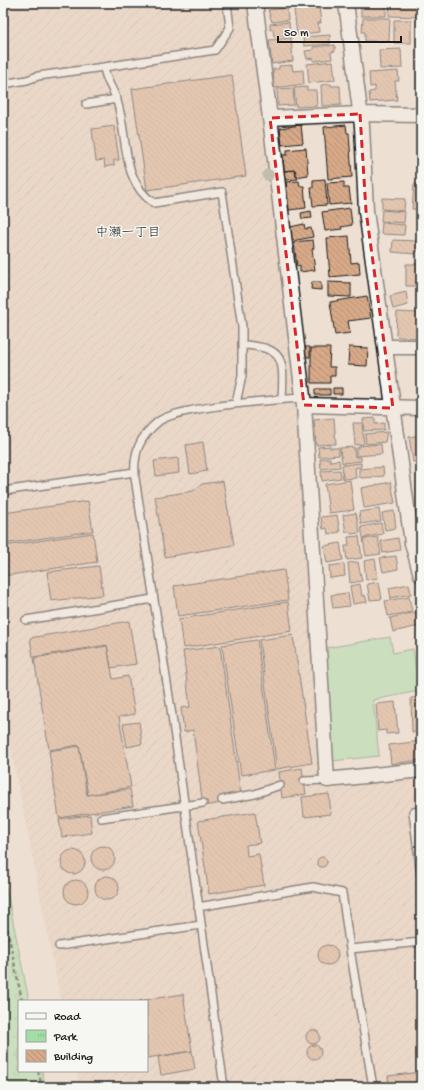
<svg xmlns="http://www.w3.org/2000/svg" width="424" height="1090" font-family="'Gochi Hand','Klee One',sans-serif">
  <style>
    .industrial { fill: url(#industrial-furrows) }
    .grass { fill: #a2dda4; stroke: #5f7c60 }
    .park { fill: url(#park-tufts); stroke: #5f7c60 }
    .building { fill: url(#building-back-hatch); stroke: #1c1c1c }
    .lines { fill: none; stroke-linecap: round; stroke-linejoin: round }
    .lane-casing { stroke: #1c1c1c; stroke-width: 10 }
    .street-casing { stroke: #1c1c1c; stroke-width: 17 }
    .path { stroke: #1c1c1c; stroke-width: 2.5; stroke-dasharray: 4 3; stroke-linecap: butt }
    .lane { stroke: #f6f6f2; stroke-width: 7 }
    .street { stroke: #f6f6f2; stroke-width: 14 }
    .tree { fill: #909484 }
    .marked { fill: none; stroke: #d62828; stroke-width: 3; stroke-dasharray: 8 5; stroke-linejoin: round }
    .labels { text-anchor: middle; stroke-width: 3; stroke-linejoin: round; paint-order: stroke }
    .neighbourhood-label { font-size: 13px; fill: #1c1c1c; stroke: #f6f6f2 }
  </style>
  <defs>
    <pattern id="industrial-furrows" width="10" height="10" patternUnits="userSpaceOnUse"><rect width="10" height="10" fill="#e6cfbc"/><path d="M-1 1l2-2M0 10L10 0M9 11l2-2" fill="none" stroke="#c5b1a1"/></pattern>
    <pattern id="park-tufts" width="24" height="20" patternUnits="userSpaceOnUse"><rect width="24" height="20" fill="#a2dda4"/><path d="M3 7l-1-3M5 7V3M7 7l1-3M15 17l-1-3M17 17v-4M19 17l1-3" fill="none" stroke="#8bbd8d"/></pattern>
    <pattern id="building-back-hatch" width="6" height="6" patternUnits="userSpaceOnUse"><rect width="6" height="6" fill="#d7a988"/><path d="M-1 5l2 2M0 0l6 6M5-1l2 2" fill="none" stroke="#b89175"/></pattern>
  </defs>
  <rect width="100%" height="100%" fill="#eddfd2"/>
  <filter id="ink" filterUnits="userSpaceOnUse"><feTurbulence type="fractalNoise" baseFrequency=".025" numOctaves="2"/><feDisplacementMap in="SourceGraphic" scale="8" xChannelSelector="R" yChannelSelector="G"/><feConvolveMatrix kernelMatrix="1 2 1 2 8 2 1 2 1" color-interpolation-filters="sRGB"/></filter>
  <g filter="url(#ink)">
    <path class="industrial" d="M3,3h245l17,117 34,289 21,376 101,-10v312h-340l-5,-16h71v-70h-86l-58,-293z"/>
    <path class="grass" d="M390,637l3,16 20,-4 6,42 -46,9 6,56 -47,5 -6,-113z"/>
    <path class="park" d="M3,872l26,129h-10v70h23l4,16h-43z"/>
    <path class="building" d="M270,3h16v2l-16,2z
      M291,3h32l-31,3z
      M361,3h25v13h-25z
      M390,3h31v14l-32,-1z
      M319,7l2,16h-3l1,9 -22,3 -3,-25z
      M287,8l1,12 -16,2 -4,-12z
      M363,18h27l-1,23h-24v-9h-3z
      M394,20h17v23h-17z
      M289,22l1,13 -16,2 -1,-8 -3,1v-6z
      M330,35v9l-26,2 -1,-9z
      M291,38l2,23 -21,3 -3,-24z
      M335,45v6l-4,1 1,7 -18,2 -1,-3 -6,1 -2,-8 8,-1v-3z
      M401,49l1,19 -22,1 -1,-19z
      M333,61l2,19 -26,3 -2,-19z
      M292,65l1,6 10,-1 1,14 -30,4 -1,-19h6v-3z
      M398,71l1,10h-4l2,19 -27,2 -1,-10 6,-1v-5l-5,1 -1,-14z
      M232,75l14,101 -99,14 -15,-101z
      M331,84v2h9l1,19 -19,1 -1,-21z
      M307,87v3h9l1,16 -21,1 -2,-19z
      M293,88l1,17 -16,1 -1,-17z
      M301,125l2,18 -21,2 -2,-17z
      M346,125l1,8h2l3,44 -24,2 -4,-52z
      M114,126l5,34h-5v5l-9,2 -1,-7 -8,1 -4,-32z
      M306,148l2,27 -12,2 -1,-7 -11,1 -1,-16h4v-5z
      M295,170l3,9 -13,1 -1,-9z
      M325,179l2,26 -14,1 -2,-18h2v-8z
      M299,181l1,5h4l2,22 -17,2 -3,-28z
      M344,182v6h5l2,15 -22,2 -2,-22z
      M414,184l7,1v24h-9z
      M382,198l23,1 -1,12 -22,-2z
      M350,208l2,17 -11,2 1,2 -17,2 -3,-19z
      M382,210l23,2 -1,11 -23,-2z
      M311,211l1,7 -10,1 -1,-6z
      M419,213h2v20l-4,-1z
      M382,223l23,2 -1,10 -23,-1z
      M304,224l1,5 6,-1 2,9 -21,4 -2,-14z
      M349,236l2,27 8,-1 1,12 -30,3 -3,-39z
      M313,240l1,8 -2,1 3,21 -15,2v-6l-3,1 -3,-25z
      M393,240l24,1 -1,2 3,1v7h-3l-1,3 -23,-2z
      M406,264h15v22h-15z
      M312,282h9v8l-10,-1z
      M328,282l23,1v14l-23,-1z
      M406,292l2,13 -15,4 -3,-13z
      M367,296l4,22 -23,3 2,12 -15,2 -5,-33z
      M397,312l21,1 -1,25 -19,-1 -2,-2z
      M305,347h5v10h-6z
      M349,347l19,1 -1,18 -19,-1z
      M311,348h19l-1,19h6v9h-5v7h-19z
      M333,388h9v6h-9z
      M315,389h15v6h-15z
      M334,418l2,26 -20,1 -2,-25z
      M375,418v6l9,-1v7l-20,1 -1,-12z
      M353,423h9l2,21 -9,1z
      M387,432l-2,10 -19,2 -1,-10z
      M421,435v26l-8,1 -4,-25z
      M203,442l4,29 -17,3 -4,-29z
      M381,444l1,10 -26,2v-8h3v-2z
      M330,446v2h9v7l-20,2 -1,-10z
      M354,447l1,10h6v4l-19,2 -2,-15z
      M178,458l1,15 -23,3 -2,-15z
      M330,458v3l9,-1 1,7 -19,2 -1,-10z
      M361,463v4l-6,1 1,10 -13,1 -1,-14z
      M419,465h2v32h-1z
      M383,467l1,9 -21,2 -4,-1v-8z
      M340,470l1,8 -19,3 -1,-10z
      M350,480l4,30 -25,3 -4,-29z
      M223,481l11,64 -69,12 -10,-60 38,-6 9,-7z
      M391,482l4,21 -31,5 -3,-20z
      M88,501l5,30 -90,13v-31z
      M379,509l2,12 -20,3 -2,-12z
      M394,511l2,17 -11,2 -3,-17z
      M356,513l4,20 -9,1 -1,-2h-4l-3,-17z
      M337,515l3,17 -12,2 -1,-6 -4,1 -2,-12z
      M381,523l2,11 -20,4 -2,-11z
      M93,533l4,29 -94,14v-30z
      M359,536l3,22 -15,2 -2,-14h4l-1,-9z
      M378,537l3,17 -15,2 -3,-17z
      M398,538l2,12 -17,3 -2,-12z
      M340,543l3,17 -16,3 -3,-17z
      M396,556l2,13 -15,3 -3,-14z
      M375,559l3,19 -12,2 -2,-19z
      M358,562l4,19 -12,2 -2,-20z
      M344,564l1,12 -15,2 -1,-12z
      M99,566l4,29 -52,6 -4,-29z
      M284,570l4,30 -110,16 -4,-30z
      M379,582l3,17 -12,1 -3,-16z
      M360,584l2,12 3,-1 2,7 -14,2 -3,-18z
      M409,584l2,10 -20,4 -2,-10z
      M348,593l2,13 -17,2 -2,-13z
      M409,597l3,15 -24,4 -3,-15z
      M288,602l4,29 -109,17 -4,-29z
      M416,612l3,14 -26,6 -3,-14z
      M129,621l7,43 -25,4 -4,-23 -74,12 -3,-19z
      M293,635l19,128 -35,6 -18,-129z
      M257,640l18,130 -34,5 -19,-130z
      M107,646l6,33 15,-3 7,38 -16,3 12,70 -43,8 -9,-50 -30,5 -15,-92z
      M220,646l21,149 -19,3v5l-19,3 -10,-76 -9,2 -3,-24 9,-1 -7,-56z
      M421,697v34l-9,1 -1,-34z
      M395,702l3,31 -12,1v-4l-8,1 -2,-27z
      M139,722l3,22 -15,3 -4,-23z
      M421,741v19l-30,4 -2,-19z
      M79,746l8,49 43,-6 3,17 -74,12 -10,-67z
      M302,768l4,26 -24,4 -3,-26z
      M329,794l2,20 -27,3 -2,-20z
      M255,812l5,31 -14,2 1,11 12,-2 5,31 -55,9 -11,-73z
      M90,815l2,18 -30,4 -3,-18z
      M91 858a12 12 0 1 1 24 0a12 12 0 1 1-24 0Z
      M61 862a12 12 0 1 1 24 0a12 12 0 1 1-24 0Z
      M317 862a5 5 0 1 1 10 0a5 5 0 1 1-10 0Z
      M95 888a12 12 0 1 1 24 0a12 12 0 1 1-24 0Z
      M64 892a12 12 0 1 1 24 0a12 12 0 1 1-24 0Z
      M318 955a10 10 0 1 1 20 0a10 10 0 1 1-20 0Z
      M183,994l9,57 -45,7v-57h-8z
      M306 1037a7 7 0 1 1 14 0a7 7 0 1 1-14 0Z
      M307 1052a7 7 0 1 1 14 0a7 7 0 1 1-14 0Z
      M192,1051l3,18 -34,6 -3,-18z
      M421,1072v15h-32l-1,-11z"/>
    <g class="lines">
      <g class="lane-casing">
        <path id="lane" d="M104,67l111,-17 15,-22 -3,-25
          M3,84l24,-4 11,-4 66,-9c1,12 8,20 12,31 13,35 3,82 38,105l68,-11 20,135v49l-6,27
          M86,104l31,-5
          M242,345c43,2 42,15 40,54
          M3,491l132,-19
          M26,620l127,-21
          M304,781l23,-1
          M222,800l33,-6 25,-9
          M421,811l-8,1 8,63
          M101,818l102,-15
          M198,907l115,-20 29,6 8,56 71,-7
          M59,946l142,-21
          M350,949l23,138
          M224,1087l-53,-378 -36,-231c-2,-25 4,-41 24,-57 21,-15 114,-21 142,-23"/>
      </g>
      <g class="street-casing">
        <path id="street" d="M255,3l15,115 34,287 23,375 94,-10
          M346,3l16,123 4,85 46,332 9,32
          M270,118l90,-4 61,1
          M385,347h36
          M304,405l117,3"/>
      </g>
      <path class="path" d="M420,79h1
        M3,908l19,93
        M38,1071l4,16"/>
      <use href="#lane" class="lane"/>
      <use href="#street" class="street"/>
    </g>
    <circle class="tree" cx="268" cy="175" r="6"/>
  </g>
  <path d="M0 0H424V1090H0ZM360,114l6,97 27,197 -89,-3 -34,-287z" fill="#eddfd2" fill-opacity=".55" fill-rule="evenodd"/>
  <path class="marked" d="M360,114l6,97 27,197 -89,-3 -34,-287z"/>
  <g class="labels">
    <g class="neighbourhood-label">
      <text x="128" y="236">中瀬一丁目</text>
    </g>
  </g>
  <rect width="424" height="1090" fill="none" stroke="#f6f6f2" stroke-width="16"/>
  <rect x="8" y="8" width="408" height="1074" fill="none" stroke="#1c1c1c" stroke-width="1.5" filter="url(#ink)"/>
  <rect x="18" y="1000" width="130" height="72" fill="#f6f6f2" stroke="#9f9f9c"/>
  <rect x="26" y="1013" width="20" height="6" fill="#f6f6f2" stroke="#9f9f9c"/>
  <text x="54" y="1020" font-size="12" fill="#1c1c1c">Road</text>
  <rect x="26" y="1030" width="20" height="12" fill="url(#park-tufts)" stroke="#9f9f9c"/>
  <text x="54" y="1040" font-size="12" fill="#1c1c1c">Park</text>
  <rect x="26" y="1050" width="20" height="12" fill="url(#building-back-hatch)" stroke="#9f9f9c"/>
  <text x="54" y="1060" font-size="12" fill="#1c1c1c">Building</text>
  <path d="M278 36v6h123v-6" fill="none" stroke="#1c1c1c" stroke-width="2"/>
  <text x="284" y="36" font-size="12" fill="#1c1c1c" stroke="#f6f6f2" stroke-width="3" paint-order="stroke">50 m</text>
</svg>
